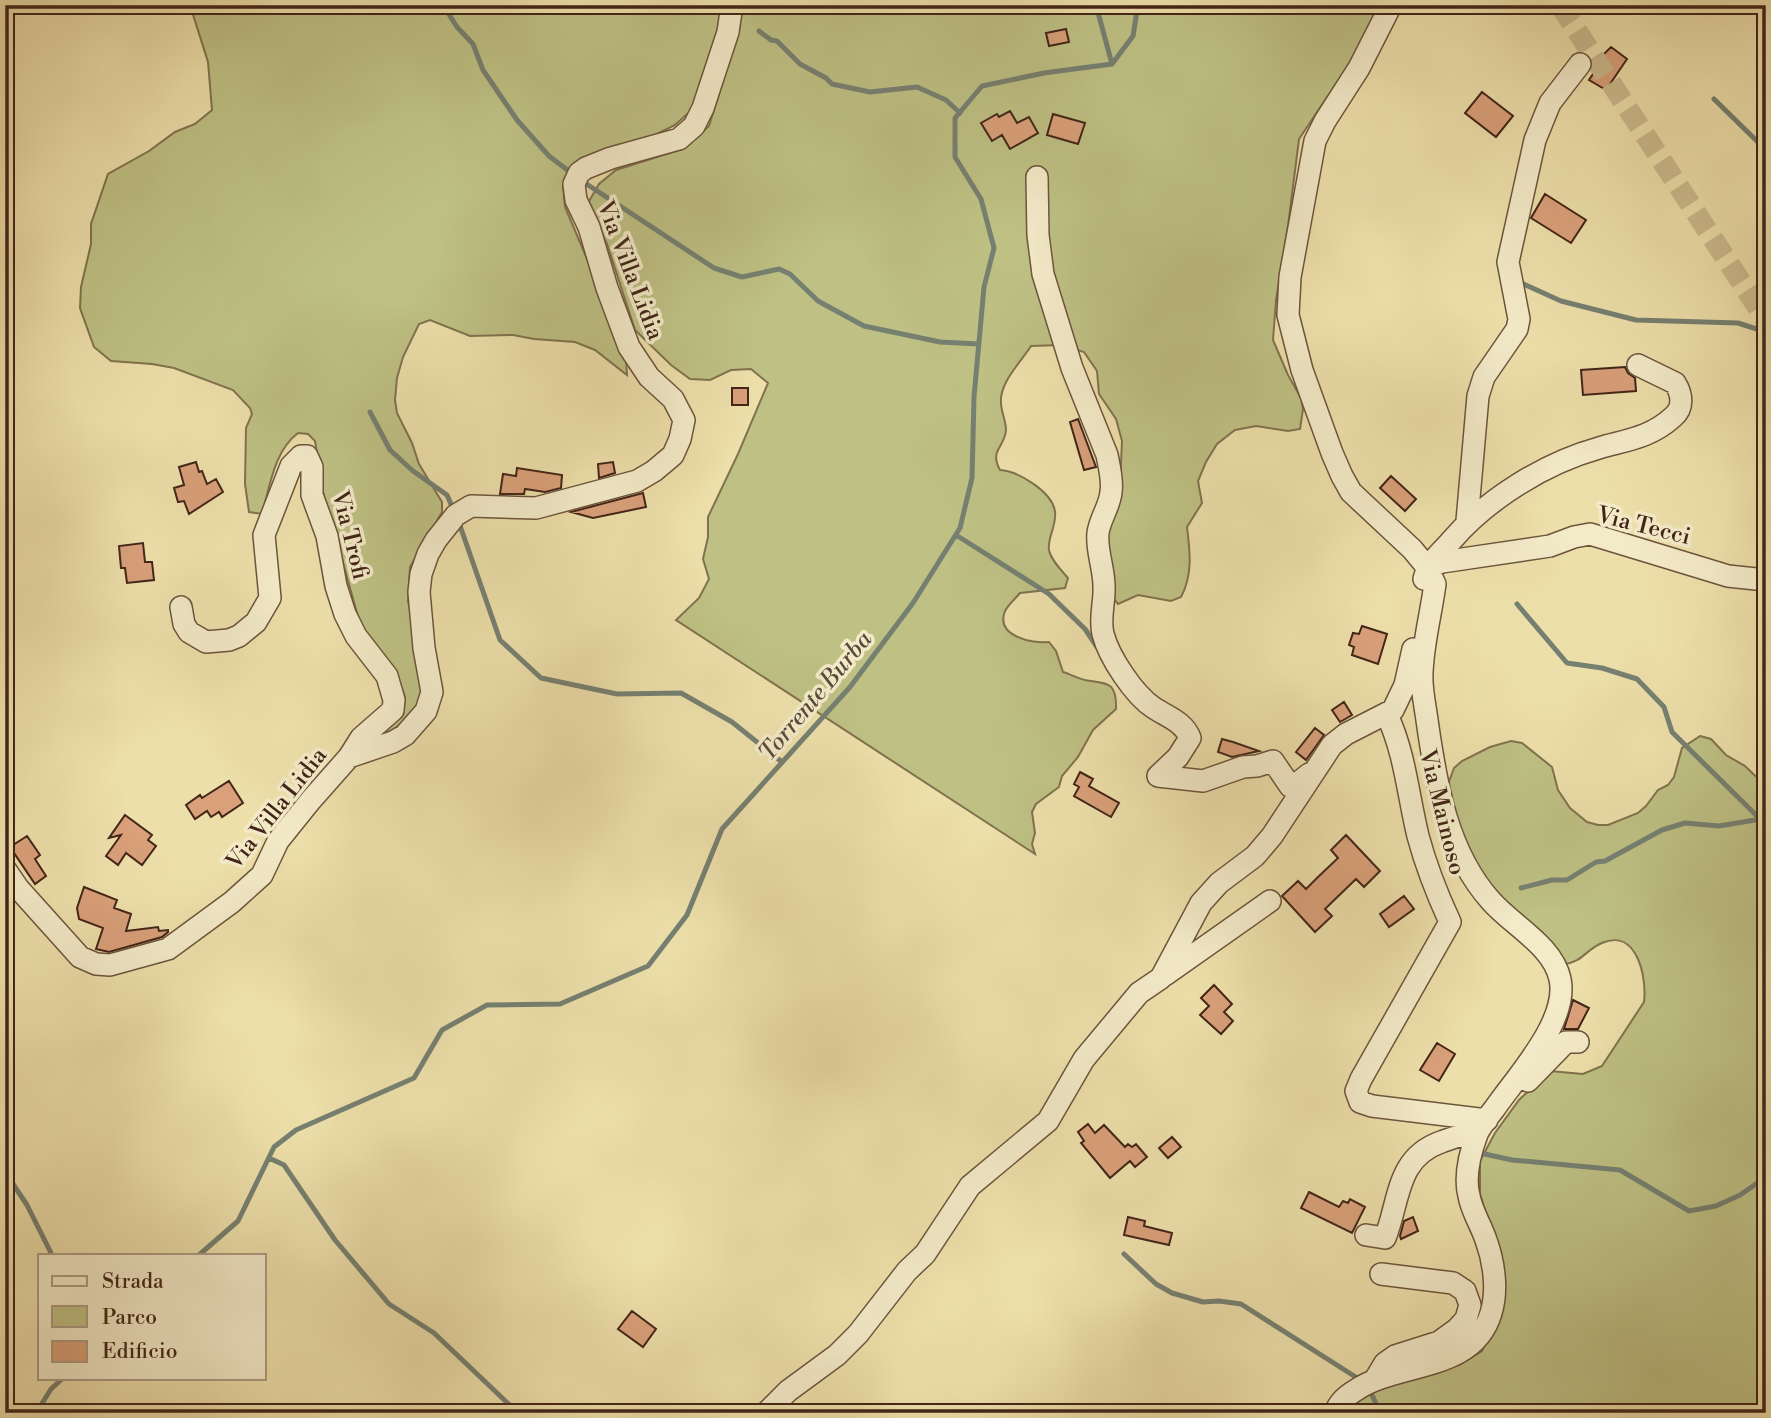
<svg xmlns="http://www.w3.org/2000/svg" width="1771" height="1418" font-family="'Libre Bodoni',serif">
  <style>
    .green { fill: #bec084; stroke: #80724e; stroke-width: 2 }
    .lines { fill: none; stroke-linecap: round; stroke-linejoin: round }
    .stream { stroke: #768071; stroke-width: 5 }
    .building { fill: #d9a07a; stroke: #422518; stroke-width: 2 }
    .minor-tunnel { stroke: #cbba8d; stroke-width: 21; stroke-dasharray: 21 10; stroke-linecap: butt }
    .minor-casing { stroke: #6d543c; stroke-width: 24 }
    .minor { stroke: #f3eac8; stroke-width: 21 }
    .labels { text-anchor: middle; stroke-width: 7; stroke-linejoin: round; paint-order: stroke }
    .street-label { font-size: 23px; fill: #422518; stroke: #f3eac8 }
    .water-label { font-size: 24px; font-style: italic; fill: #584b3d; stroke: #f3eac8 }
  </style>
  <rect width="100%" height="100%" fill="#eddfaa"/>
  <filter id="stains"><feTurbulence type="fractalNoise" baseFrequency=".00286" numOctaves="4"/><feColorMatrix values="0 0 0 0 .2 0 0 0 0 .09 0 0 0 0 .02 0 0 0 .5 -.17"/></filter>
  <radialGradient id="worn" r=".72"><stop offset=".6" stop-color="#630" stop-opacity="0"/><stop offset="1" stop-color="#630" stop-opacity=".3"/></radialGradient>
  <path class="green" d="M190,5h534l-5,26 -24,76 -20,18 -26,13 -65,21 -21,26 2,22 25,59 36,93 1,16 -32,-25 -20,-8 -41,-3 -21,-4 -43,1 -40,-16 -11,4 -16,33 -6,21 -2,22 2,13 15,30 7,21 23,38v10l-32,55 -2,34 17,80 -10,31 -23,19 -12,2 19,-16 6,-20 -7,-19 -37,-51 -38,-135 -8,-51 -7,-7 -10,-1c-24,18 -28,53 -36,81l-13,-2 -4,-28 1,-56 6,-14 -2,-6 -17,-18 -59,-22 -22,-4 -41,-3 -17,-14 -14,-39 1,-21 10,-43v-20l17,-50 41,-23 26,-19 20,-8 17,-14 -4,-48z
    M741,5h640l-33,61 -49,73 -11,87 -12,74 -3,40 15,35 13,23 2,11 -3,20 -12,2 -32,-5 -21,4 -18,14 -11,18 -8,19 4,22 -15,24c3,24 6,48 -6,70l-10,4 -33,-6 -20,9 -6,-8 -6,-46 4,-34 10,-31 2,-44 -6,-22 -17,-25 -2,-23 -13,-19 -22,-7 -31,1c-10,16 -32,37 -30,57 0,8 5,18 5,27 -1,17 -17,20 -6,40 18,1 53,22 55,42 2,13 -8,26 -6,38 2,10 12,20 19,28l-3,10 -45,5c-5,6 -12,12 -15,18 -10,25 27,33 44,31l7,9 7,21c7,2 14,6 22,8 21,4 32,0 31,29l-23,21 -15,27 -16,19 -3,11 -23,17 -4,8 3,21 -3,11 3,10 -359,-234 23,-22 10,-19 -6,-20 5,-22v-20l30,-63 30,-71 -17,-14 -20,1 -21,10 -20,-1 -19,-14 -36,-35 -28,-86 -19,-41 11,-19 17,-14 69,-22 24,-22 26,-84z
    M1700,736l11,3 15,16 19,11 21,20v627h-421l2,-5 41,-26 71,-17 23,-14 11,-25 6,-71 -19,-61v-33l15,-28 24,-33 31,-29 33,3 19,-8 42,-64c3,-25 -7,-74 -42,-59 -17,7 -19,19 -38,21l-41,-41 -59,-70 -17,-66 7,-19 8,-7 28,-14 21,-6 11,2 30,24 6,23 12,18 17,14 11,3h10l30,-12 8,-7 12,-16 10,-5 6,-8 8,-29z"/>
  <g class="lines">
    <path class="stream" d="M443,5l14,22 16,17 10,26 34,50 32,36 25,19
      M1096,5l16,59
      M759,31l12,9 6,1 23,23 26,14 6,6 38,8 47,-5 29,13 14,13
      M1714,99l52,51
      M582,181l132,87 28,9 37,-8 11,5 28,27 46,25 76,16 39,2
      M1517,281l44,20 75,19 102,3 28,9
      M370,412l20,38 23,21 34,24 7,16
      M458,520l42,120 41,38 76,16 64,-1 51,29 50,40
      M956,535l93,59 36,35 14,21
      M1517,604l50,59 35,5 35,11 27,28 8,25 85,84 9,6
      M1521,888l31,-8h15l29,-18 9,-1 57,-31 23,-7 34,3 42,-7
      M1480,1153l32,7 108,10 69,41 27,-5 24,-11 26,-18
      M269,1158l15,7 51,75 54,64 45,29 84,80
      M5,1172l22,33 25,50
      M1124,1254l32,30 16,9 31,9 16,-1 22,3 121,77
      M199,1255l39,-34 36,-74 22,-17 118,-52 28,-48 45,-25 73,-1 88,-38 39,-51 35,-86 128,-142 63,-84 47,-75 12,-50 2,-81 10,-110 10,-39 -13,-49 -26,-42v-39l27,-32 62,-13 68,-9 21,-28 5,-31
      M1369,1388l11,25
      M36,1413l15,-24 12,-11"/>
  </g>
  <path class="building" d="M1066,29l3,13 -20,4 -3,-13z
    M1611,47l16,12 -21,31 -17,-10 8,-12 -4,-3z
    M1482,92l31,24 -17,21 -31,-24z
    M1010,111l7,12 12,-6 9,16 -28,16 -8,-14 -10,6 -11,-18 16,-9 2,3z
    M1053,114l32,9 -7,21 -31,-9z
    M1545,194l41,26 -15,23 -40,-25z
    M1625,367l3,6 7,5 1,13 -53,4 -2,-25z
    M732,388h16v17h-16z
    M1078,419l18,48 -12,3 -14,-48z
    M196,462l3,10 3,-1 5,13 9,-5 7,13 -34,22 -5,-13 -6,1 -4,-14 10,-3 -5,-18z
    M613,462l2,11 -16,5 -1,-14z
    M517,468l45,7 -1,13 -16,4 -20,-3 -1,5h-24l3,-20 13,2z
    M1391,476l25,23 -11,12 -25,-23z
    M643,493l3,14 -53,11 -22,-6z
    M143,543l2,19h7l2,18 -27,3 -2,-15h-4l-2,-22z
    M1362,626l25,8 -9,30 -26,-9 2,-8 -5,-2 4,-12 6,1z
    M1344,702l8,13 -12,7 -8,-12z
    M1315,728l9,7 -18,25 -10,-8z
    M1222,739l11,3 26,9 -27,6 -14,-5z
    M1080,772l13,7 -4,7 30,17 -8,14 -37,-21 5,-9 -5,-3z
    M229,781l14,22 -21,14 -3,-5 -8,5 -4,-6 -12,8 -9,-14 14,-10 2,3z
    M125,815l27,20 -4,5 8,6 -14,19 -16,-12 -8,12 -12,-9 15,-21 -12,3z
    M1346,835l34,36 -16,16 -8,-8 -31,30 7,7 -17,16 -33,-36 16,-15 8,8 11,-11 21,-20 -7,-8z
    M27,836l13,19 -5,4 11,17 -11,8 -25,-37z
    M84,887l33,13 -3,8 17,6 -5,17 32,-4 1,4 9,-1v2l-6,5 -53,15 -13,-3 7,-21 -24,-9 -2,-11z
    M1404,896l10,13 -25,18 -9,-13z
    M1214,985l18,19 -8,8 9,9 -12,13 -21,-19 9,-9 -8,-8z
    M1573,1000l16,8 -11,21h-14z
    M1437,1043l18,11 -16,27 -19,-11z
    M1088,1124l7,9 9,-8 21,22 3,-3 4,3 4,-3 11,13 -12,10 -5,-6 -20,17 -29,-35 3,-2 -6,-9z
    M1172,1137l9,10 -13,11 -9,-10z
    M1309,1192l30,15 4,-6 5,2 2,-4 15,8 -13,26 -51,-25z
    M1128,1217l17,4 -1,5 28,7 -3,12 -45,-10z
    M1413,1217l5,14 -17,8 -1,-3 4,-15z
    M632,1311l24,18 -13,18 -25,-18z"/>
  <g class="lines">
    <path class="minor-tunnel" d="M1560,5l206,315"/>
    <g class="minor-casing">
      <path id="minor" d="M1037,177l1,58 5,39 29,94 35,87c2,11 6,25 4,37 -1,14 -11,26 -13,41 -2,17 6,35 6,53 1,16 -5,32 -1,48 6,23 31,61 51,74 14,9 30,14 36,30l-12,19 -20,19 45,5 40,-14 14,-1 16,-5 17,25h4l15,-12
        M1467,521l11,-125 6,-19 33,-48 2,-10 -11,-57 27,-122 15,-37 30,-39
        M1427,567l15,-5 108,-16 24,-9 16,-3 138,42 28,3 10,-2
        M1424,579c4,-17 16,-25 27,-38 36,-42 94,-78 148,-93 27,-8 51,-10 74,-31 11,-9 9,-23 2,-34l-37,-18
        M181,607l3,17 5,8 17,10 23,-2 10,-4 17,-14 14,-24 -6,-63 27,-69 10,-10h6l5,11v28l15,41 9,50 9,28 11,22 31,40 7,24 -1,10 -32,28 -12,19
        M1387,715c18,38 21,80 31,121 8,30 19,58 32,86l-89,157 -5,12 4,11 12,4 115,14
        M5,869l13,19 62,69 16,7 14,1 58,-16 64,-47 30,-27 16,-34 33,-41 38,-43 44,-15 12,-7 21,-24 6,-19 -8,-44 -5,-56 2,-18 7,-20 8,-14 20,-25 15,-9 65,2 101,-27 17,-10 19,-16 7,-16 4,-19 -11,-21 -24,-22 -20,-30 -22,-59 -18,-61 -13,-27 -2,-16 5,-11 7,-5 25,-10 68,-19 15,-13 9,-18 25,-76 4,-27
        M1165,975l105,-74
        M1528,1081l38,-39h12
        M1366,1235l19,3c15,-38 11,-80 56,-96 12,-4 23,-9 37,-10
        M1376,1378l9,-15 10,-7 44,-14 18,-13 9,-10 4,-14 -5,-14 -12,-8 -72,-9
        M766,1413l22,-22 49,-36 21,-21 49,-63 18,-17 45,-68 78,-65 36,-62 55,-66 22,-15 40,-75 18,-20 36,-27 17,-20 60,-91 14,-11 47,-24 12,-25 8,-36
        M1335,1413c4,-11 11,-17 21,-23 43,-29 117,-17 135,-77 7,-23 3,-51 -5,-73 -5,-15 -14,-28 -17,-44 -5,-19 1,-43 8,-62 4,-9 12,-18 18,-26 22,-32 74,-87 65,-129 -7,-33 -47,-53 -69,-78 -44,-49 -55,-117 -64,-181 -2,-15 -6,-32 -5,-47 1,-30 9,-59 13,-89l-8,-17 -15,-18 -61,-57 -9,-16 -10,-23 -30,-83 -14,-55 2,-38 25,-136 10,-20 34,-53 32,-63"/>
    </g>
    <use href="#minor" class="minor"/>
  </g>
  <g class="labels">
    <g class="street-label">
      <text transform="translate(631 270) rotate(69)" y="8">Via Villa Lidia</text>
      <text transform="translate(1644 525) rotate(14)" y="8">Via Tecci</text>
      <text transform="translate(351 535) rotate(76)" y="8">Via Trofi</text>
      <text transform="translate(276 808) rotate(-52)" y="8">Via Villa Lidia</text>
      <text transform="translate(1443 812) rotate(76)" y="8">Via Mainoso</text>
    </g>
    <g class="water-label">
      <text transform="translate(815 696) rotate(-50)" y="8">Torrente Burba</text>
    </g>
  </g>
  <rect width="1771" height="1418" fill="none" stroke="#eddfaa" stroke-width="28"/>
  <rect x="7" y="7" width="1757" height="1404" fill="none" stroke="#422518" stroke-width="3.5"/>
  <rect x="14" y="14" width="1743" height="1390" fill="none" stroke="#422518" stroke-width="2"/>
  <rect x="38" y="1254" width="228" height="126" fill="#f3eac8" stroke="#ac9b82" stroke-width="2"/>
  <rect x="52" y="1276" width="35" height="10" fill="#f3eac8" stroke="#ac9b82" stroke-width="2"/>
  <text x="102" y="1288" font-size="21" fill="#422518">Strada</text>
  <rect x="52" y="1306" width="35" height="21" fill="#bec084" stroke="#ac9b82" stroke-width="2"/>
  <text x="102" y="1324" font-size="21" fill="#422518">Parco</text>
  <rect x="52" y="1341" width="35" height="21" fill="#d9a07a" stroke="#ac9b82" stroke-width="2"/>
  <text x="102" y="1358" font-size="21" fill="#422518">Edificio</text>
  <rect width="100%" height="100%" filter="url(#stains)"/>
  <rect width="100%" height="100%" fill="url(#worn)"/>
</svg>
